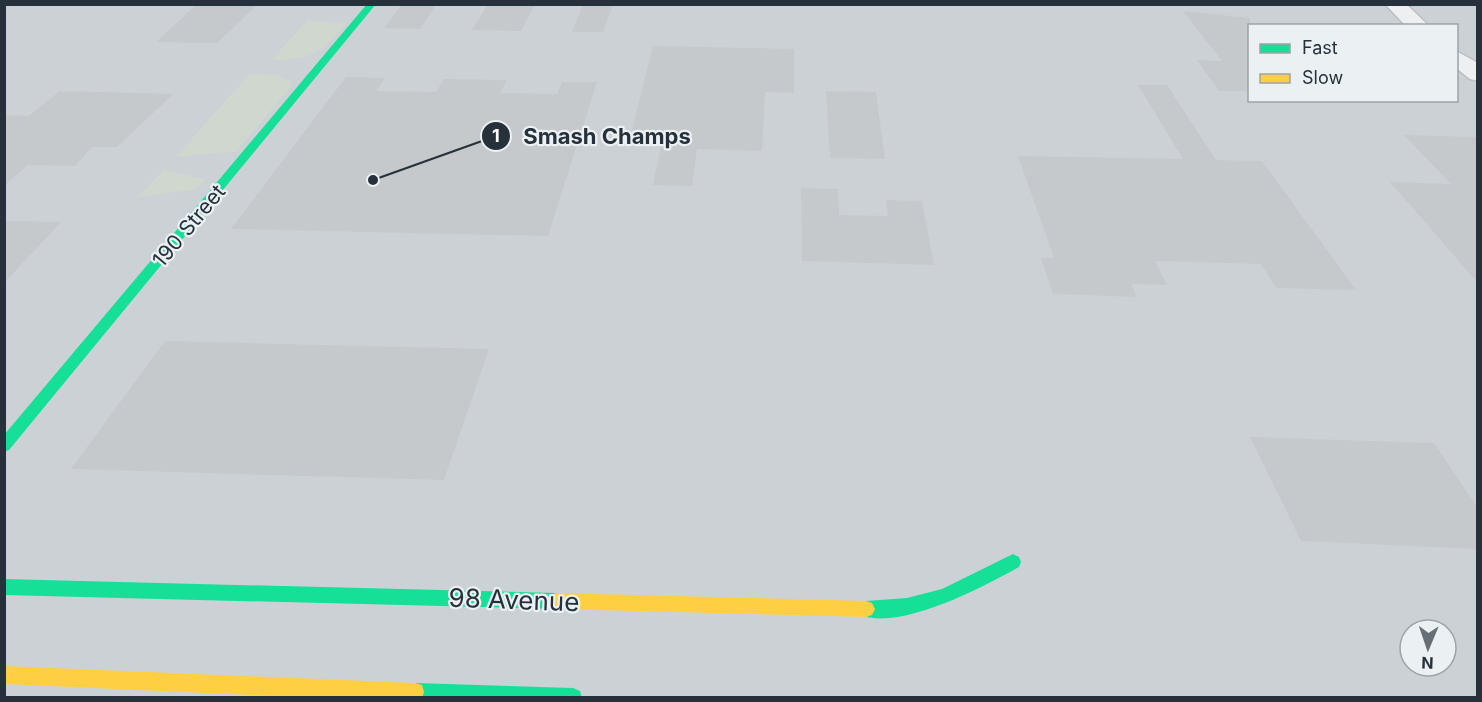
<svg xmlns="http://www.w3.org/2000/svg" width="1482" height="702" font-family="Inter,sans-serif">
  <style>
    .built { fill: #ccd1d6; fill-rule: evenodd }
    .green { fill: #d0d7ce }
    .building { fill: #c6c9cb }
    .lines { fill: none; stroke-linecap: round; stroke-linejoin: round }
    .street-casing { stroke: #bcbfc1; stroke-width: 3 }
    .street { fill: #edeff0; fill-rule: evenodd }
    .fast { fill: #16e098; fill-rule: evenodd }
    .slow { fill: #ffcf43; fill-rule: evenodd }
    .labels { text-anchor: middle; stroke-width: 4.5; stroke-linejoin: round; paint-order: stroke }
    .street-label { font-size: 21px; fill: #26313b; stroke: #ebf0f3 }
    .near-street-label { font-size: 26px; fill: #26313b; stroke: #ebf0f3 }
    .leader { fill: none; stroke: #26313b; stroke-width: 2 }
    .callout-dot { fill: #26313b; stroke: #ebf0f3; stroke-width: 2 }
    .mark-label { font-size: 18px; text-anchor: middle; font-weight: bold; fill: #fff }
    .callout-label { font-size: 22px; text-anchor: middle; font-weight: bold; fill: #26313b; stroke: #ebf0f3; stroke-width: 4.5; stroke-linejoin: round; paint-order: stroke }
  </style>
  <rect width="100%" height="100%" fill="#dee1e3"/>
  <path class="built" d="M5,5h1472v692h-1472zM1250,26h206v74h-206zM1410,630h36v36h-36z"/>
  <path class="green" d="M308,20l38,4c-27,30 -33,36 -75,36z
    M250,74l28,1 13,7v5l-56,65 -60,5z
    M164,170l42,9 -8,9 -7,2 -53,7z"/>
  <path class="building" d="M197,4h61l-41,39 -61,-1z
    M402,4h35l-17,25 -36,-1z
    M488,4h47l-14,27 -49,-1z
    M583,4h30l-10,28h-31z
    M1183,11l67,7v78l-4,-5h-27l-22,-31 25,1z
    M653,46l141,3v44l-29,-1 -3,59 -65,-2 -5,37 -39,-1 11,-54 -32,-1z
    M346,77l39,1 -9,13 60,1 8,-13 63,1 -7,13 57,1 5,-12h35l-49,154 -317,-7z
    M1138,85h29l49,75 46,1 94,129 -80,-2 -15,-24 -106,-3 12,24 -36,-1 6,13 -84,-3 -12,-36h13l-36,-102 165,3z
    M60,91l113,3 -56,53h-25l-17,19 -47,-1 -24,21v-71l25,1z
    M826,91l50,1 9,67 -55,-1z
    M1404,135l74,2v146l-88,-101 61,2z
    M801,188l37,1 1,26 49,1 -2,-16 36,1 12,64 -132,-4z
    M4,221l57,1 -57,61z
    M165,341l324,8 -45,131 -373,-11z
    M1250,437l184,6 44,65v41l-177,-8z"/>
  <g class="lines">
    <g class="street-casing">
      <path id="street" d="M1385,4h21l23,22h-23z
        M1456,51l22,12v18l-8,-2 -14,-11z"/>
    </g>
    <use href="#street" class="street"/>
    <path class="fast" d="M367,4h9l-367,446 -5,2v-17z
      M1013,554l6,3 2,5 -2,5c-36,20 -118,64 -159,48l-3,-6 3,-6 6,-2 41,-3 35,-9z
      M4,579l552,14 6,2 3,6 -3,6 -6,2 -552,-14z
      M415,683l158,5 7,3 2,7h-174l-2,-6 2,-7z"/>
    <path class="slow" d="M556,593l310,8 6,2 3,6 -3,6 -6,2 -310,-8 -6,-2 -3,-6 3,-6z
      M4,666l411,17 7,2 2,7 -2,6h-102l-316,-14z"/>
  </g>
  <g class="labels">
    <g class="street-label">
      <text transform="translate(189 226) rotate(-50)" y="7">190 Street</text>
    </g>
    <g class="near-street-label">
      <text transform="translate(514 600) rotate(2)" y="9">98 Avenue</text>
    </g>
  </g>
  <path class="leader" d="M373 180L496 136"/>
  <g class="callout-dot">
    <circle cx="373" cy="180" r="6"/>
    <circle cx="496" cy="136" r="15"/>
  </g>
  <g class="mark-label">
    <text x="496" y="142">1</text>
  </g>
  <g class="callout-label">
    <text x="607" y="144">Smash Champs</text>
  </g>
  <rect width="1482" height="702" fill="none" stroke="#26313b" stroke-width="12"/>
  <rect x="1248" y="24" width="210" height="78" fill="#ebf0f3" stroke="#9ca4a9" stroke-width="1.5"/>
  <rect x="1260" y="44" width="30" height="9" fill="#16e098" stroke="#9ca4a9" stroke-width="1.5"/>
  <text x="1302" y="54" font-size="18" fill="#26313b">Fast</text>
  <rect x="1260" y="74" width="30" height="9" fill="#ffcf43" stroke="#9ca4a9" stroke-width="1.5"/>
  <text x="1302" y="84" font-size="18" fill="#26313b">Slow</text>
  <g transform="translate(1428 648) rotate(182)"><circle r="28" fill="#ebf0f3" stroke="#9ca4a9" stroke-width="1.5"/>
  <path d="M0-4.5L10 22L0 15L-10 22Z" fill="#666f76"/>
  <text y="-9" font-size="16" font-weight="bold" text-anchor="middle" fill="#26313b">N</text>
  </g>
</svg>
